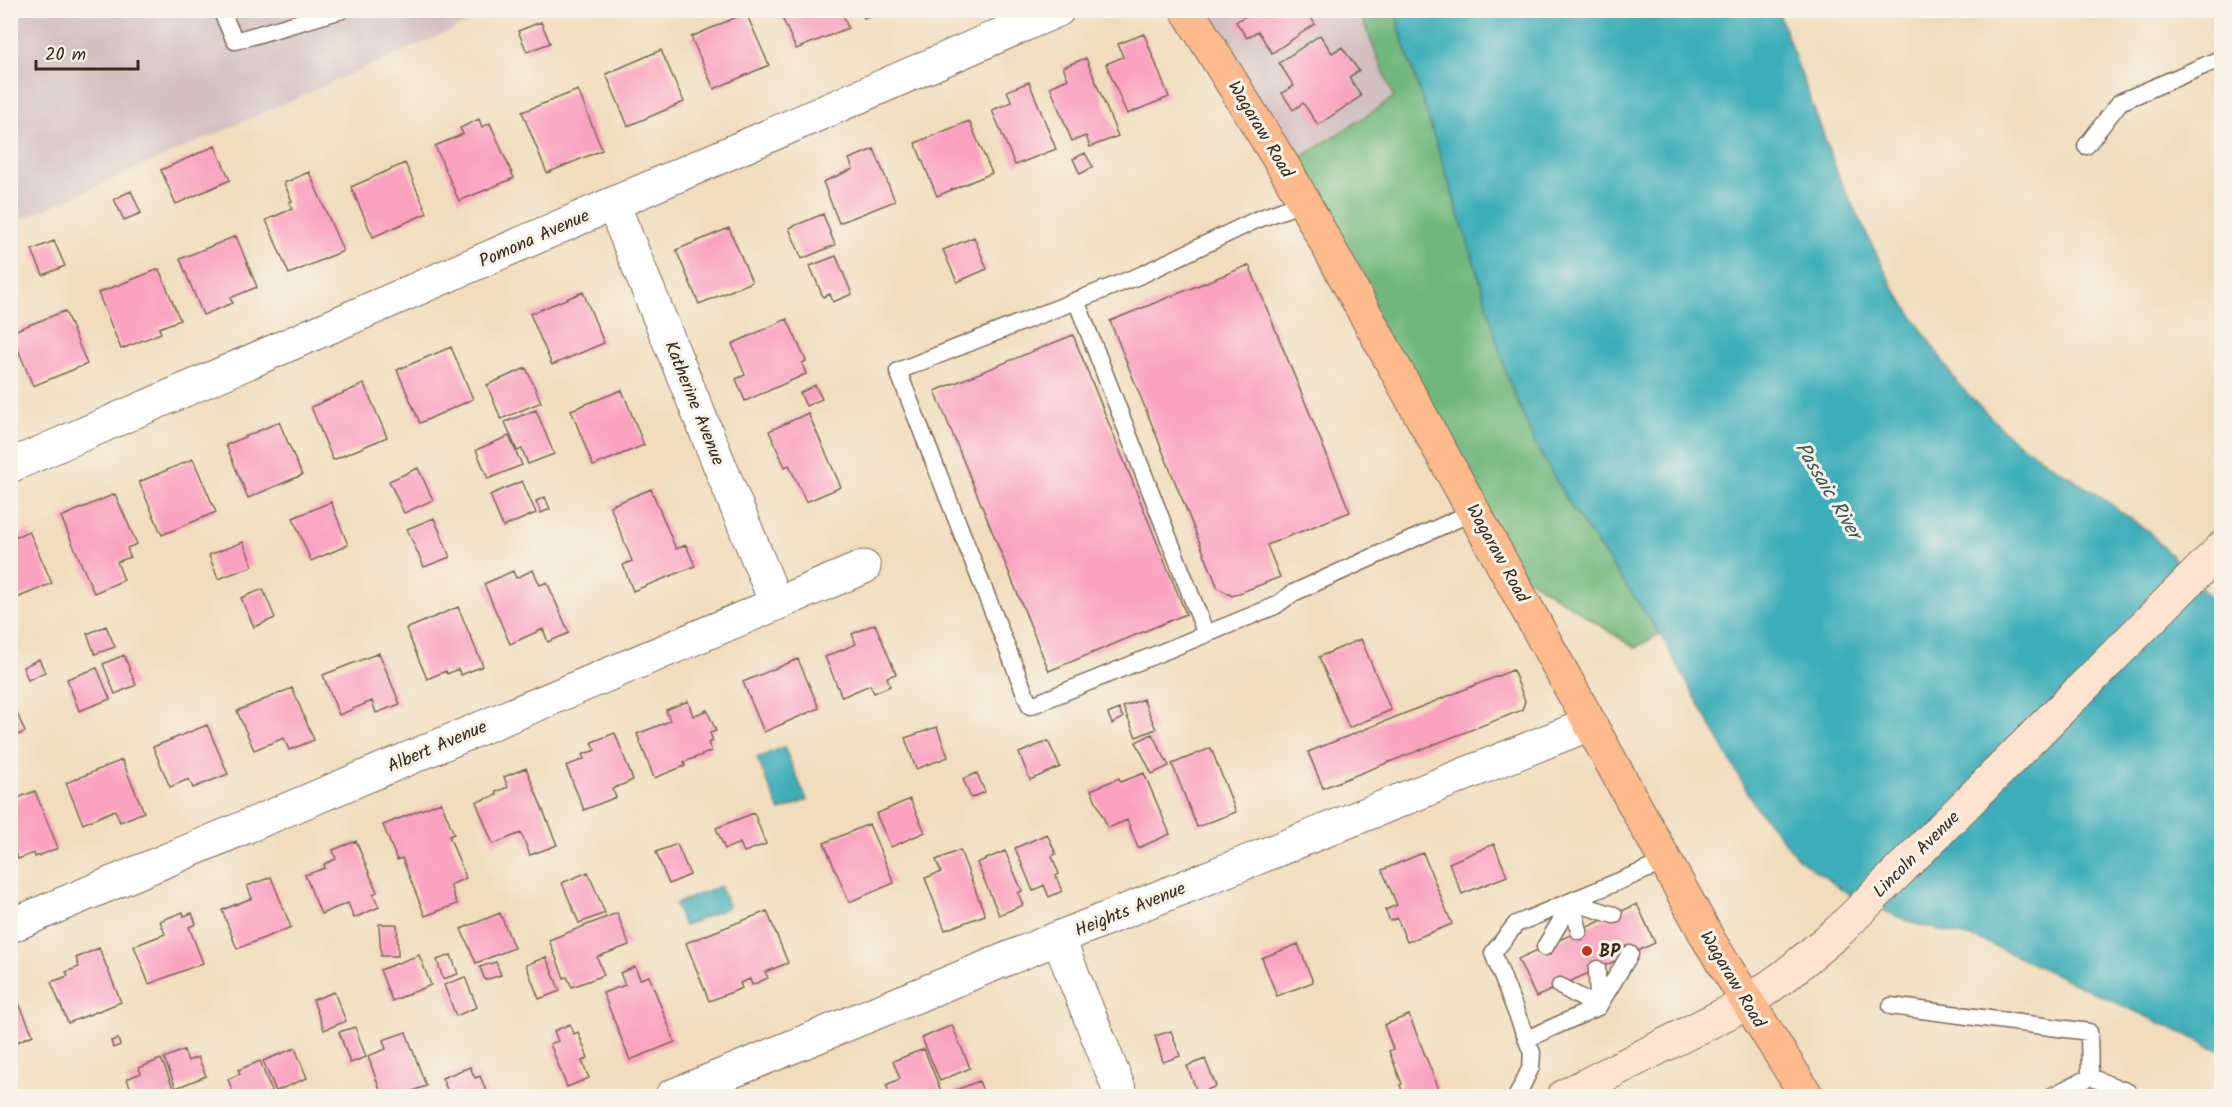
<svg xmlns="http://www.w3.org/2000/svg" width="2232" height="1107" font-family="Kalam,sans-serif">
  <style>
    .industrial { fill: #d2bfc0 }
    .forest { fill: #71b77d; stroke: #56704e; stroke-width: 1.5 }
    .water { fill: #3eaeb9; stroke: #3c6c6c; stroke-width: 1.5 }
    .building { fill: #faa2c0 }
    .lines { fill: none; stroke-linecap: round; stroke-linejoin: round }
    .lane-casing { stroke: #7b6956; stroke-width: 19 }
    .street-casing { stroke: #7b6956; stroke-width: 35 }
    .secondary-casing { stroke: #7b6956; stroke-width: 35 }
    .primary-casing { stroke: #7b6956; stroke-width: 35 }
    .lane { stroke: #fff; stroke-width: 16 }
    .street { stroke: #fff; stroke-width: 33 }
    .secondary { stroke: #fee3d1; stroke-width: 33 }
    .primary { stroke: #fcba8d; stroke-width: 33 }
    .poi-dot { fill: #c8321e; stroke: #f7f3e8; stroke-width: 2 }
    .labels { text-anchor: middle; stroke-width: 6; stroke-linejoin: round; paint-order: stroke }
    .street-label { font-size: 18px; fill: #3b2a1e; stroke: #f7f3e8 }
    .poi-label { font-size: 18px; font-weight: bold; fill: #3b2a1e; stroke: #f7f3e8; text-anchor: start }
    .water-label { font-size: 20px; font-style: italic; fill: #3c5854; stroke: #f7f3e8 }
  </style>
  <rect width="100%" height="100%" fill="#f7f3e8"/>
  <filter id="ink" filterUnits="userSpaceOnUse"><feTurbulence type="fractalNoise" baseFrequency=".0167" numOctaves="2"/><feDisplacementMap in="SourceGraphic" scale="12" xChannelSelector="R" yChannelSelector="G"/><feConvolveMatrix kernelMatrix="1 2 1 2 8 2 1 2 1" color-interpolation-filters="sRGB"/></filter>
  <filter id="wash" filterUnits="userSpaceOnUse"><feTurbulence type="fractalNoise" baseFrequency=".008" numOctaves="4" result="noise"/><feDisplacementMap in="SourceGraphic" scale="24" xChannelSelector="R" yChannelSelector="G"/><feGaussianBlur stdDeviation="1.35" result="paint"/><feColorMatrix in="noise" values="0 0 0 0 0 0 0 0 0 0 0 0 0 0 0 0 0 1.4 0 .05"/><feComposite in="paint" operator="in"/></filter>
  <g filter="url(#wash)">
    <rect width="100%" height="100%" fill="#f1ddbd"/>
    <path class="industrial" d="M11,11h484l-484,213z
      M1187,11h172l35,86 -109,71z"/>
    <path class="forest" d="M1359,11h37l5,22 78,244 28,99 28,68 37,64 88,126 -25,14 -131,-85 -219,-395 109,-70z"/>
    <path class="water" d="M1396,11h382l62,169 53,107 65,97 54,55 83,54 53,38 73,77v443l-238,-110 -71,-18 -60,-27 -53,-37 -43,-52 -96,-173 -88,-126 -37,-64 -28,-68 -28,-99 -78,-244z
      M784,747l23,53 -27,11 -23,-53z
      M720,886l9,21 -45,19 -9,-22z"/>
    <g id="blocks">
      <path class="building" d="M779,10h62l7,18 -52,21z
        M861,10h21v1l-18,7z
        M1246,10h60l9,14 -43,29 -14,-22 -11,7 -11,-16 12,-8z
        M746,13l23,52 -55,24 -23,-52z
        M541,22l9,21 -23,9 -9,-21z
        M1144,34l25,63 -42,17 -21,-50 17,-7 -5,-13z
        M1320,35l12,18 10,-6 17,24 -10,6 12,19 -43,29 -15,-22 -10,7 -11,-17 12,-7 -15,-23z
        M661,50l23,52 -56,24 -22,-52z
        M1086,58l32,78 -28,11 -4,-11 -14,5 -22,-54 18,-8 -5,-12z
        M1029,82l27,67 -41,16 -23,-55 20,-8 -5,-11z
        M578,90l24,60 -55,23 -25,-61z
        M479,119l3,8 8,-4 24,55 -55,23 -24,-55 28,-12 -3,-6z
        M969,121l23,52 -55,23 -22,-53z
        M215,146l15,34 -54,24 -15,-34z
        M874,149l21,52 -56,22 -16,-41 30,-13 -4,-10z
        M1085,153l8,14 -13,7 -7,-15z
        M405,163l22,50 -54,24 -22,-50z
        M309,172l34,79 -54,23 -23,-54 26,-11 -3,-7 3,-1 -8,-18z
        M131,191l10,22 -17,7 -10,-21z
        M823,214l12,31 -33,14 -13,-31z
        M729,228l23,54 -53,22 -23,-54z
        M236,236l21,51 -27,11 3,5 -30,12 -23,-56z
        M974,237l13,32 -30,13 -14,-32z
        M54,241l11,25 -22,9 -11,-25z
        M836,256l16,38 -19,8 -3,-8 -7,3 -13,-31z
        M1249,265l101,247 -83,33 13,32 -48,19 -14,-8 -108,-267z
        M159,269l21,51 -21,8 2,5 -40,16 -23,-56z
        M583,292l21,51 -52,22 -22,-51z
        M65,311l22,53 -54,22 -22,-54z
        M787,319l19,42 -4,2 4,11 -61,27 -9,-22 9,-4 -13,-31z
        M1073,335l113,279 -137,57 -114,-280z
        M451,347l22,52 -53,24 -23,-53z
        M526,368l15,34 -40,17 -14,-34z
        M364,384l23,53 -54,23 -22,-53z
        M815,385l7,14 -16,7 -6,-13z
        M622,390l22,55 -51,21 -22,-56z
        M536,410l18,44 -26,10 -6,-15 -5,2 -12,-29z
        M808,413l33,74 -35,15 -17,-37 -4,2 -16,-36z
        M279,422l23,53 -54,23 -22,-53z
        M509,436l13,29 -34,14 -12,-29z
        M193,459l23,53 -54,23 -23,-53z
        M418,468l15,32 -29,13 -15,-32z
        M522,481l14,32 -33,14 -13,-32z
        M651,489l25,60 10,-4 9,21 -62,25 -10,-26 9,-4 -22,-55z
        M115,494l22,50 -10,4 3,9 -13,5 7,18 -30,13 -33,-76z
        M545,497l5,12 -9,4 -5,-12z
        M331,502l17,43 -37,16 -18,-43z
        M434,518l16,39 -26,10 -17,-38z
        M29,531l23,52 -42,18v-62z
        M243,542l10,24 -35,13 -9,-24z
        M533,570l7,15 7,-3 22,51 -21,9 -5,-13 -33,15 -26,-60 29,-13 3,7z
        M263,589l12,29 -21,9 -13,-29z
        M458,607l25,59 -22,9 -3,-6 -11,5 -1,-3 -19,8 -21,-50z
        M875,624l21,50 -9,3 3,9 -16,7 -4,-8 -28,12 -17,-40 31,-13 -4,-10z
        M106,626l9,21 -20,7 -8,-20z
        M1361,639l30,71 -42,18 -30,-71z
        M379,653l21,51 -24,9 -4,-12 -33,14 -16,-40z
        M124,655l12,30 -21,9 -12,-30z
        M39,659l6,13 -17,8 -5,-13z
        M798,659l21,49 -55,24 -21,-50z
        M97,668l13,31 -31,12 -12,-32z
        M1513,670l12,31 -3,9 -199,78 -15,-36z
        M292,688l22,52 -25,10 -5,-12 -30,12 -17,-39z
        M10,696l15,36 -15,6z
        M1143,699l13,30 -20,8 -13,-30z
        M688,701l5,15 14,-6 9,21 -6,2 3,8 -5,2 4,8 -28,11 1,4 -31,12 -17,-44 33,-13 -4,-11z
        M1119,709l4,9 -11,6 -4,-10z
        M207,725l21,49 -35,14 -4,-9 -19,8 -17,-40z
        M937,727l11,30 -32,12 -11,-31z
        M615,733l18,47 -21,9 4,8 -32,13 -18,-44 18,-7 -2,-4 13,-5 -3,-8z
        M1152,734l17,32 -17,8 -16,-32z
        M1048,741l12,26 -30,13 -11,-27z
        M1211,748l25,64 -39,15 -25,-63z
        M122,760l22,52 -24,10 -5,-12 -32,14 -17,-41z
        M526,768l31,77 -27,10 -9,-22 -28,11 -17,-42 21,-7 -1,-3 12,-5 -4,-10z
        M977,773l8,19 -14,6 -8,-19z
        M1144,773l26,61 -32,14 -11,-28 -19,8 -17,-38 28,-12 2,4z
        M35,791l23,57 -23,9 -1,-4 -16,6 -4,-8 -4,2v-52z
        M910,799l15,33 -34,15 -15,-33z
        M441,802l13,32 -5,2 17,42 -16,7 7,19 -32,12 -23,-58 -5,2 -14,-35z
        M754,813l12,31 -22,8 -4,-9 -15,6 -9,-21z
        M869,824l25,59 -45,19 -25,-59z
        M1047,834l9,20 -4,2 7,18 -3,2 6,15 -13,6 -5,-12 -11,6 -18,-43z
        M356,841l21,51 -4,2 6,13 -25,11 -6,-15 -27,11 -16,-39 20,-7 -1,-4 12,-5 -3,-9z
        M677,844l13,31 -21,9 -13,-32z
        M1494,844l13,32 -45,18 -13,-31z
        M960,850l25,65 -40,15 -20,-52 16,-6 -5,-12z
        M1005,851l17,40 -4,2 5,12 -24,10 -22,-52z
        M1423,853l29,71 -45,18 -10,-24 -7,3 -5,-11 12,-5 -15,-35z
        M588,872l17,41 -26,10 -17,-40z
        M271,877l20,50 -54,22 -15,-39 30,-12 -5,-12z
        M1637,904l18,39 -119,54 -18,-38z
        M767,911l21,52 -23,9 3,6 -16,7 -2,-6 -10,4 2,5 -33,13 -23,-58z
        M183,912l1,4 8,-3 4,11 -7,3 14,36 -54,21 -15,-38 31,-12 -5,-13z
        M500,913l14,35 -38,15 -15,-34z
        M617,913l12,32 -32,12 7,18 -32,12 -5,-10 -3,1 -15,-38z
        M379,924h18l1,32h-17z
        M1298,944l15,38 -36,14 -15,-38z
        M99,948l22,54 -53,21 -17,-41 17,-6 -2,-4 13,-5 -3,-9z
        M419,955l12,30 -39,16 -12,-31z
        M451,955l7,19 -15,5 -6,-19z
        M546,957l14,34 -21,8 -13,-34z
        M496,962l5,13 -16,5 -5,-13z
        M635,967l5,12 9,-3 26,66 -45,18 -27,-67 22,-8 -5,-12z
        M465,977l12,30 -21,9 -12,-31z
        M10,983l23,52 -23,10z
        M334,992l12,29 -22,9 -11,-30z
        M1409,1015l32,80 -5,1h-32l-4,-11 2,-1 -13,-33 4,-2 -9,-24z
        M570,1024l4,10 4,-2 10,26 -6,3 7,17 -22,9 -17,-43 8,-3 -4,-10z
        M952,1025l18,43 -30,13 -18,-43z
        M355,1027l11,30 -16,6 -11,-31z
        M1171,1031l9,25 -17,6 -8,-26z
        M406,1032l20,54 -13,5 2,5h-33l-14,-40 18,-7 -3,-9z
        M118,1039l2,6 -7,3 -2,-7z
        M295,1048l12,30 -31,13 -13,-30z
        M924,1049l19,47h-52l-5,-11 14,-6 -7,-18z
        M184,1050l4,11 10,-4 8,19 -30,12 -12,-30z
        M161,1059l14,33 -11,4h-30l-7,-17 14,-6 -2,-5z
        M1205,1059l11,27 -18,8 -11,-28z
        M260,1061l12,31 -13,4h-25l-6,-17 12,-5 -2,-4z
        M470,1067l5,11 5,-2 8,20h-38l-8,-18z
        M979,1081l6,15h-38l-1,-2z"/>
    </g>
  </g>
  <g filter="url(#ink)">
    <use href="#blocks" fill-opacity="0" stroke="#7b6956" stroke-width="1.5"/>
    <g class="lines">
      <g class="lane-casing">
        <path id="lane" d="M221,10l14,31 107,-31
          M2086,146l34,-44 102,-44
          M1305,202l-49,18 -115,55 -243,96 132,335 245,-100 18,-13 182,-82
          M1076,300l130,334
          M1579,931l-7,-29 42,13
          M1545,947l27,-45
          M1597,969l1,38 32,-53
          M1891,1006l198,26 1,45
          M1527,1039l71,-32 -38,-21
          M1517,1096l14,-29 1,-14 -39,-100 23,-29 149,-62
          M2052,1096l38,-19 38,15 2,4"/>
      </g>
      <g class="street-casing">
        <path id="street" d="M613,204l163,399
          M10,466l1048,-456
          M10,926l854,-359
          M1058,938l64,158
          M672,1096l386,-158 532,-214"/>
      </g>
      <g class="secondary-casing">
        <path id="secondary" d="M1564,1096l183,-93 39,-28 54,-45 382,-382"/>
      </g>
      <g class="primary-casing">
        <path id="primary" d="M1187,10l103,167 420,765 97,154"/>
      </g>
      <use href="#lane" class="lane"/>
      <use href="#street" class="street"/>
      <use href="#secondary" class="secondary"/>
      <use href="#primary" class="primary"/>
    </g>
  </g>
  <circle class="poi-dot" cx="1587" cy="951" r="6"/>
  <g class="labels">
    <g class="street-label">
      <text transform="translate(1261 129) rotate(59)" y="6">Wagaraw Road</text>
      <text transform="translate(534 238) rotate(-24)" y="6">Pomona Avenue</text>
      <text transform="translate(695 403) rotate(68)" y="6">Katherine Avenue</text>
      <text transform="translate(1498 553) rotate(61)" y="6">Wagaraw Road</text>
      <text transform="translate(437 746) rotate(-23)" y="6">Albert Avenue</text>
      <text transform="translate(1916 854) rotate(-45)" y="6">Lincoln Avenue</text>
      <text transform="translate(1130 909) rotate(-22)" y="6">Heights Avenue</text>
      <text transform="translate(1733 979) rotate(59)" y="6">Wagaraw Road</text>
    </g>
    <g class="poi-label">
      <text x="1599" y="957">BP</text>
    </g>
    <g class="water-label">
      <text transform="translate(1829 490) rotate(59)" y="7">Passaic River</text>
    </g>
  </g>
  <rect width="2232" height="1107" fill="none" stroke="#f7f3e8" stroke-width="36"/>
  <path d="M36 60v9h102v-9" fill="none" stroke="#3b2a1e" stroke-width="3"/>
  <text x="45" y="60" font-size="18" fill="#3b2a1e" stroke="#f7f3e8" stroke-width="4.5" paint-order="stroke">20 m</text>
</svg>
